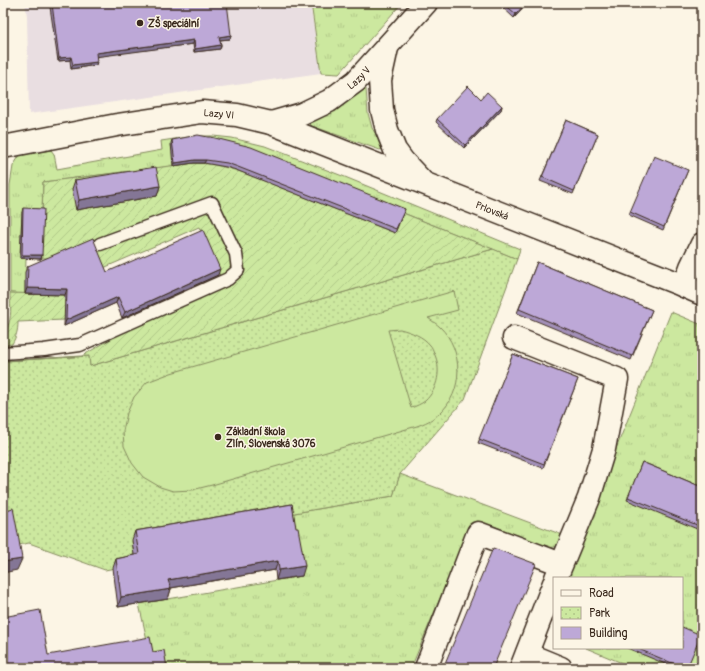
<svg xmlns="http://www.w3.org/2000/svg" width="705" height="671" font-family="Pangolin,sans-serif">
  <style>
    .built { fill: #e9dee1 }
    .grass { fill: url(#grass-tufts); stroke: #84895e }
    .park { fill: url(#park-dots); stroke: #84895e }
    .garden { fill: url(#garden-furrows); stroke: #84895e }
    .pitch { fill: #cce89f; stroke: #84895e; fill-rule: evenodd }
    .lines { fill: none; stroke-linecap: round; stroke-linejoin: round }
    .service-casing { stroke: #3b2a1e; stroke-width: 15 }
    .minor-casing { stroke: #3b2a1e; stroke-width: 25 }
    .service { stroke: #fcf5e5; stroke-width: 12 }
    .minor { stroke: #fcf5e5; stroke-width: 22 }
    .wall { fill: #a390b9; stroke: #3b2a1e }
    .shaded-wall { fill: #847696; stroke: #3b2a1e }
    .building { fill: #bda8d7; stroke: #3b2a1e }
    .poi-dot { fill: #3b2a1e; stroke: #fcf5e5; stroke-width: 1.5 }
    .labels { text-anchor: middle; stroke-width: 3; stroke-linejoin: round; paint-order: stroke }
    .poi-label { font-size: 10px; font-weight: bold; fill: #3b2a1e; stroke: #fcf5e5; text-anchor: start }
    .street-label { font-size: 10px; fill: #3b2a1e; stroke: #fcf5e5 }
  </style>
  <defs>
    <pattern id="grass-tufts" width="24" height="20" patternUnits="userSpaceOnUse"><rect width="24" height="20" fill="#cce89f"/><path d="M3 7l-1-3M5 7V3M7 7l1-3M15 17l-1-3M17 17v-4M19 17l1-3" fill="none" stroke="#b0c788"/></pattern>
    <pattern id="park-dots" width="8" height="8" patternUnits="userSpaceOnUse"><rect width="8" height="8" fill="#cce89f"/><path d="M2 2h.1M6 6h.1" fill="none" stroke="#b0c788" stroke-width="1.8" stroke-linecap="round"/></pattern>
    <pattern id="garden-furrows" width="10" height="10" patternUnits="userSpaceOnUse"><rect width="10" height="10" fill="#cce89f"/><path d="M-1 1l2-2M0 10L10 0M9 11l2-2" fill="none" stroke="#b0c788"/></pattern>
  </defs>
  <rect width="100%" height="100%" fill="#fcf5e5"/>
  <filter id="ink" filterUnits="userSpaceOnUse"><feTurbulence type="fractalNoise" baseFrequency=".025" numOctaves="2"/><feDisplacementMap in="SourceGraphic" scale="8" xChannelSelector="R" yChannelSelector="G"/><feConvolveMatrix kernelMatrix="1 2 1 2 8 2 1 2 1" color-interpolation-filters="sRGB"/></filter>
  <g filter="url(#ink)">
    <path class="built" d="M25,3h285l11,70 -292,41 -2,-98z"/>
    <path class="grass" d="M311,3h91l-63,71 -18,-1z
      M363,89h3l2,24 4,15 11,18 -1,3 -2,1 -68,-24 -2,-2 2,-4z
      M195,136h18l19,2 33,8 80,31 175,72 -3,10 -262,-106 -82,13 -130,16 -1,31 -20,-1 -2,46h6l-1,36 -15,-1v-108l3,-19 7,-11 31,-5 3,4 3,15 105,-19 -1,-9z
      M671,312l31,13v343h-68l-48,-20h96v-70h-118z
      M400,474l168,63c-7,6 -10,12 -21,10l-53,-21 -6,-1 -5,1 -19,15 -53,127h-248l-12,-10 -12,-54 162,-28 -12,-62 104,-18z"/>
    <path class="park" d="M493,249l24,10 -52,140 -65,75 -7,22 -261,45 4,23 -31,6 -76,-27 -16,3 -10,-25v-160l86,-5 1,10z"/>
    <path class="garden" d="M194,163c19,0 35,5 53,11l148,59 8,-20 90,36 -403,117 -1,-10 -84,5 77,-5 39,-23 60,-26 -4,-10 44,-19 -22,-51 -98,42 -37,51 -46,2c0,9 -2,15 -6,22l-9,1c0,-8 4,-15 6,-22 3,-10 1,-20 1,-30l37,1 1,-36h-7l2,-76z"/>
    <path class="pitch" d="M454,291l4,19 -30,8c4,3 9,6 12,9 24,23 24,65 -1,87 -7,6 -14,9 -22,12l-205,59 -20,5 -19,1 -13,-4 -17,-10 -11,-14 -8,-17 -1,-15 4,-18 7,-16 13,-15 24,-9zM400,329c11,3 23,7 30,16 2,2 3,5 4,8 8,16 4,36 -9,48 -4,3 -9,5 -14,7l-23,-78z"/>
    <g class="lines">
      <g class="service-casing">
        <path id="service" d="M3,353l41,-3 36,-5 148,-66 10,-9 -2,-16 -24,-51 -112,41"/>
      </g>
      <g class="minor-casing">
        <g id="minor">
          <path d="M387,48l-7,32 2,30 5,20 8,20 8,11 17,18"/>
          <path id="s1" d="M271,123l31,-9 27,-13 27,-20 70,-78"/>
          <path id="s2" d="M3,147l114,-22 85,-13 35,3 34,8 406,160 25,11"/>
          <path d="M684,286l7,-19 11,-23"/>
          <path d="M514,338l103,41 -13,70 -15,49 -33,80"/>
          <path d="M527,654l34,14"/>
          <path d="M426,668l52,-135 83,31"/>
          <path d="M521,668l33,-85"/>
        </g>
      </g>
      <use href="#service" class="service"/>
      <use href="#minor" class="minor"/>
    </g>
    <path class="wall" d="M498,3h30l-14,15z
      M52,4l179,31 -1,4 -10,1 1,5 -1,4 -26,3 -1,-8 -97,12v9l-25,4 -1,-9 -12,1 -8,-54z
      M702,90v16l-7,-5 2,-3z
      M481,99l21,7 -1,4 -37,38 -28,-26 1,-3z
      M566,120l32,14 -25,60 -33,-13z
      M172,140l233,69 -10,24 -159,-63 -10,-3 -22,-4h-10l-21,3 -2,-23z
      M688,170l-25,60 -34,-15 1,-3z
      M75,180l85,6 -3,10 -81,14 -4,-21z
      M23,208l19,47 -1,4 -21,-1 2,-46z
      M537,262l115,48 -21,50 -114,-47z
      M28,266l79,6 111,3 -96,43 -6,-15 -52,23 1,-31 -40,-1v-22z
      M513,354l65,25 -35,89 -65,-25z
      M642,462l60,25v44l-75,-31z
      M292,504l10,72 -26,4 -1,-10 -104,18v1l-3,10 -50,8 -5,-39 3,-9 18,-4 -2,-15 3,-9z
      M627,648h55l5,20h-12z"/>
    <path class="shaded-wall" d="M526,3h2l-14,15 2,-4z
      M231,35l-1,4 -12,1 1,-3z
      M194,40l-1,4 -98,13 1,-4z
      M221,45l-1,4 -26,3 1,-3z
      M71,57l-1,3 -12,1 1,-3z
      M97,62l-1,3 -25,4 2,-4z
      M502,106l-1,4 -37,38 1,-3z
      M195,160h11l-2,3h-10l-21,3 2,-3z
      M160,186l-3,10 -81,14 3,-10z
      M22,255h20l-1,4 -21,-1z
      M220,269l-2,6 -96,43 3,-6z
      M27,288l40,1 -2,6 -40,-1z
      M118,297l-2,6 -52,23 2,-6z
      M22,559l-5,11 -14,3v-11z
      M278,561l-3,9 -110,19 3,-9z
      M305,566l-3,10 -26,4 3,-10z
      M171,589l-3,10 -50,8 3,-10z"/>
    <path class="building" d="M58,3h169l4,32 -12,2 2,8 -26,4 -1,-9 -98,13 1,9 -24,3 -2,-8 -12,1 -7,-54z
      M503,3h23l-10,11z
      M468,86l13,13 6,-7 15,14 -37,39 -28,-26z
      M702,90v11l-5,-3z
      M566,120l32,14 -24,57 -32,-14z
      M198,135l10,2h3l40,10 154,62 -9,20 -158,-62 -11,-4 -21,-3h-11l-20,3 -3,-23z
      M654,156l34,14 -24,57 -34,-15z
      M156,167l4,19 -81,14 -4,-20z
      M23,208l21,1 -2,46h-20z
      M203,230l17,39 -95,43 -7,-15 -52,23 1,-31 -40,-1 1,-22 65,-28 14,34z
      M537,262l115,48 -20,46 -113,-47z
      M513,354l65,25 -34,85 -65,-25z
      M642,462l60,25v40l-74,-30z
      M292,504l4,24h2l7,38 -26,4 -1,-9 -110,19 3,9 -50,8 -5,-38 23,-5 -4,-23z
      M13,508l5,26 4,25 -19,3v-52v1z
      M493,548l43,16 -43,104h-50z
      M40,610l8,45 102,-18 3,15 11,-2 3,18h-164v-51z
      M682,627l19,8 -14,33h-3l-48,-20h46z"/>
  </g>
  <g class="poi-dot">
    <circle cx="140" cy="23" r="4"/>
    <circle cx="218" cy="437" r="4"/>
  </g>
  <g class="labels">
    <g class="poi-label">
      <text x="148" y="27">ZŠ speciální</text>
      <text x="226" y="435">Základní škola<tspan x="226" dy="12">Zlín, Slovenská 3076</tspan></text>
    </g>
    <g class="street-label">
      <text dy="4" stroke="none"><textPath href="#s1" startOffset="100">Lazy V</textPath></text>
      <text dy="4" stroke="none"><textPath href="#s2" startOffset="219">Lazy VI</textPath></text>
      <text dy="4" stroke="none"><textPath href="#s2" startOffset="510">Prlovská</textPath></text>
    </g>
  </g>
  <rect width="705" height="671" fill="none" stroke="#fcf5e5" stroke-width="16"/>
  <rect x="8" y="8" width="689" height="655" fill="none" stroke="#3b2a1e" stroke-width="1.5" filter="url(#ink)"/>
  <rect x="553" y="577" width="130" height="72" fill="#fcf5e5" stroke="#afa495"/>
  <rect x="561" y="590" width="20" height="6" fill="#fcf5e5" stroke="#afa495"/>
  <text x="589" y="597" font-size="12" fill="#3b2a1e">Road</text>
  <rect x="561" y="607" width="20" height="12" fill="url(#park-dots)" stroke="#afa495"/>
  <text x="589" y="617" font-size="12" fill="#3b2a1e">Park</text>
  <rect x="561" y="627" width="20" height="12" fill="#bda8d7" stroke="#afa495"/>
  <text x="589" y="637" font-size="12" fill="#3b2a1e">Building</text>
</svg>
